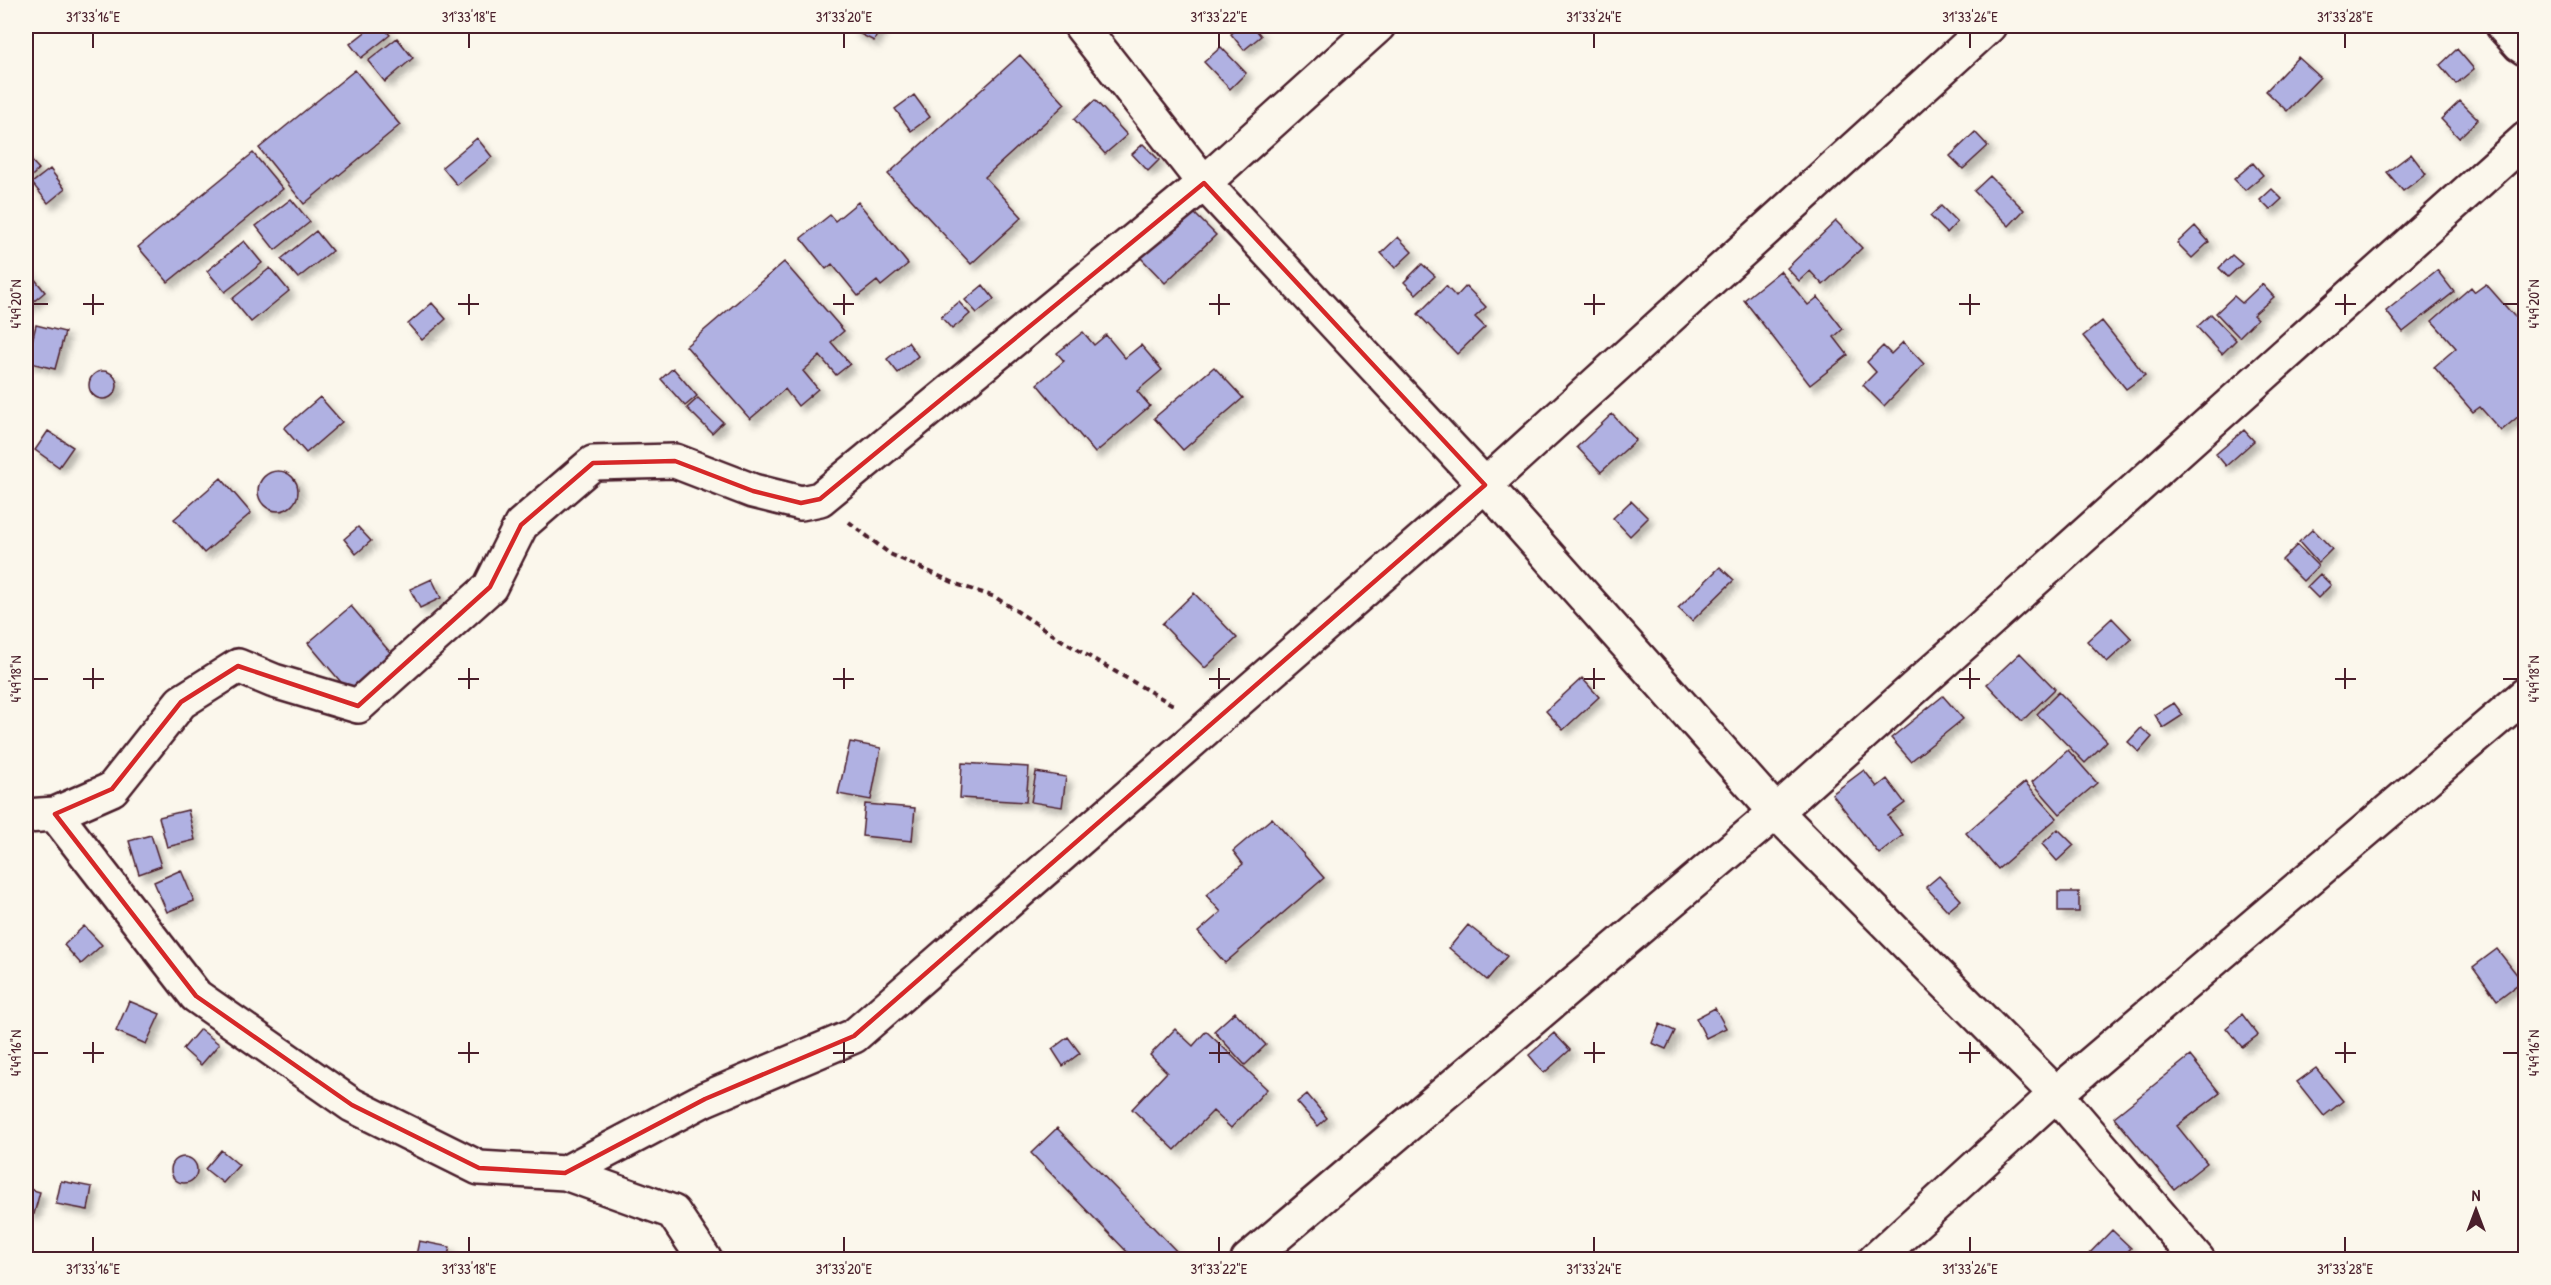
<svg xmlns="http://www.w3.org/2000/svg" width="2551" height="1285" font-family="'Patrick Hand',sans-serif">
  <style>
    .building { fill: #b0b1e2; stroke: #4a1f2b; stroke-width: 1.5; filter: url(#shadow) }
    .lines { fill: none; stroke-linecap: round; stroke-linejoin: round }
    .minor-casing { stroke: #4a1f2b; stroke-width: 38 }
    .path { stroke: #4a1f2b; stroke-width: 4; stroke-dasharray: 6 4.5; stroke-linecap: butt }
    .minor { stroke: #fbf7ec; stroke-width: 33 }
    .marked { fill: none; stroke: #d62828; stroke-width: 4.5; stroke-linejoin: round }
    .ticks { fill: none; stroke: #4a1f2b; stroke-width: 2 }
    .neatline { fill: none; stroke: #4a1f2b; stroke-width: 2 }
    .ticks-label { font-size: 15px; text-anchor: middle; fill: #4a1f2b }
  </style>
  <defs>
    <filter id="shadow"><feDropShadow dx="5.5" dy="5.5" stdDeviation="3" flood-color="#0004"/></filter>
  </defs>
  <rect width="100%" height="100%" fill="#fbf7ec"/>
  <filter id="ink" filterUnits="userSpaceOnUse"><feTurbulence type="fractalNoise" baseFrequency=".0167" numOctaves="2"/><feDisplacementMap in="SourceGraphic" scale="12" xChannelSelector="R" yChannelSelector="G"/><feConvolveMatrix kernelMatrix="1 2 1 2 8 2 1 2 1" color-interpolation-filters="sRGB"/></filter>
  <g filter="url(#ink)">
    <path class="building" d="M373,26h9l8,9 -29,23 -11,-14z
      M854,26h27l-7,15 -22,-11z
      M1241,26h12l8,10 -17,14 -13,-16z
      M397,38l16,20 -28,24 -17,-21z
      M1221,47l25,26 -16,16 -26,-27z
      M2457,49l17,20 -18,15 -16,-19z
      M1020,55l45,49 -80,73 37,40 -51,47 -83,-90z
      M2298,57l22,20 -33,34 -21,-20z
      M355,70l45,55 -96,79 -45,-56z
      M914,95l16,22 -19,14 -16,-22z
      M1095,100l32,35 -22,19 -31,-35z
      M2460,101l18,18 -19,19 -18,-19z
      M1975,132l13,14 -25,23 -13,-13z
      M477,138l15,19 -35,28 -15,-18z
      M1143,144l16,16 -11,11 -16,-17z
      M253,153l30,36 -115,93 -30,-35z
      M2411,154l15,20 -23,17 -16,-19z
      M26,155l13,14 -13,13z
      M2253,163l10,12 -18,15 -11,-11z
      M50,169l15,20 -17,14 -16,-20z
      M1990,176l34,34 -15,16 -35,-35z
      M2272,189l10,10 -12,11 -10,-10z
      M291,199l19,23 -35,28 -19,-24z
      M858,202l50,62 -27,22 -4,-5 -19,15 -26,-32 -6,5 -25,-31 29,-23 5,6z
      M1941,206l16,16 -10,11 -17,-17z
      M1191,210l25,25 -51,48 -25,-26z
      M1836,221l26,27 -39,37 -13,-14 -11,10 -12,-13z
      M2195,226l14,16 -17,16 -15,-15z
      M316,231l16,20 -34,27 -17,-19z
      M1398,237l14,15 -17,16 -14,-15z
      M244,241l18,22 -37,29 -18,-21z
      M2232,255l10,9 -14,13 -9,-9z
      M784,262l60,69 -13,11 19,22 -14,11 -16,-19 -17,15 15,18 -20,17 -13,-17 -35,30 -64,-73z
      M1422,264l13,12 -19,18 -12,-12z
      M26,268l19,24 -19,16z
      M270,268l19,23 -38,31 -19,-23z
      M2437,270l17,22 -51,40 -17,-21z
      M1780,271l28,34 10,-8 25,32 -9,8 14,18 -38,30 -66,-85z
      M2262,284l12,13 -21,18 4,4 -18,18 -23,-24 18,-17 8,7z
      M2486,284l28,32 12,-10v104l-25,21 -21,-24 -7,5 -39,-45 22,-19 -24,-27 39,-34 4,5z
      M983,285l11,14 -17,14 -12,-13z
      M1446,286l10,11 10,-11 20,21 -11,10 10,10 -28,27 -39,-40z
      M959,302l11,12 -18,15 -11,-12z
      M432,303l14,16 -24,21 -14,-16z
      M2211,314l25,26 -14,14 -25,-27z
      M2102,321l43,54 -19,14 -43,-53z
      M36,325l29,7 -10,37 -28,-7z
      M1083,332l11,13 12,-10 19,23 16,-13 21,25 -25,21 13,15 -55,47 -58,-69 27,-23 -7,-8z
      M908,342l10,14 -20,17 -11,-14z
      M1903,342l21,22 -40,42 -21,-21 13,-13 -9,-10 16,-16 8,8z
      M1214,367l29,31 -60,52 -29,-32z
      M673,368l24,28 -12,10 -24,-27z
      M89 385a14 14 0 1 1 28 0a14 14 0 1 1-28 0Z
      M320,397l22,25 -36,31 -22,-25z
      M698,398l25,24 -11,11 -25,-25z
      M1612,414l24,26 -35,32 -24,-25z
      M2244,430l10,11 -28,25 -10,-12z
      M48,431l25,16 -14,20 -24,-17z
      M258 491a20 20 0 1 1 40 0a20 20 0 1 1-40 0Z
      M221,478l30,35 -47,40 -30,-34z
      M1631,501l17,17 -18,18 -17,-18z
      M358,527l13,14 -15,13 -12,-15z
      M2313,529l19,20 -14,14 -19,-21z
      M2297,545l21,21 -15,15 -21,-21z
      M1720,567l14,13 -42,41 -14,-13z
      M2320,574l11,11 -13,13 -11,-11z
      M432,579l9,19 -21,10 -10,-19z
      M1194,593l43,45 -32,30 -43,-44z
      M351,606l43,51 -43,37 -43,-51z
      M2112,618l20,21 -25,23 -20,-21z
      M2020,653l35,36 -33,32 -35,-37z
      M1582,678l17,19 -36,33 -17,-19z
      M2059,692l48,49 -22,22 -48,-49z
      M1943,696l20,23 -52,42 -20,-23z
      M2174,703l9,12 -20,13 -8,-13z
      M2141,728l11,9 -13,15 -11,-10z
      M850,742l31,6 -10,52 -33,-6z
      M2068,750l29,33 -37,31 -28,-32z
      M962,763l67,4 -3,35 -66,-4z
      M1864,770l13,17 10,-8 18,24 -17,13 15,19 -24,19 -47,-60z
      M1036,772l30,5 -4,30 -31,-5z
      M2025,782l32,36 -59,51 -32,-36z
      M865,804l50,4 -3,33 -50,-5z
      M188,810l7,30 -28,7 -8,-30z
      M1272,818l52,60 -99,85 -27,-31 23,-20 -15,-17 37,-31 -10,-13z
      M2058,829l16,16 -17,16 -15,-17z
      M151,835l10,31 -22,8 -10,-33z
      M181,870l13,31 -27,11 -13,-30z
      M1939,876l22,24 -13,11 -22,-24z
      M2058,892h21v20h-21z
      M1468,925l39,31 -20,24 -38,-32z
      M84,926l18,19 -21,19 -17,-19z
      M2497,949l25,32 -25,19 -24,-33z
      M129,1001l31,13 -14,30 -30,-13z
      M1715,1008l11,20 -20,10 -10,-20z
      M1235,1012l31,33 -21,20 -31,-34z
      M2242,1014l16,21 -16,12 -16,-19z
      M1660,1024l15,7 -9,18 -14,-6z
      M200,1029l19,15 -18,21 -18,-16z
      M1175,1029l18,17 13,-15 61,58 -36,39 -18,-17 -38,39 -43,-41 35,-37 -17,-17z
      M1554,1033l16,17 -26,23 -15,-18z
      M1068,1037l12,16 -17,13 -11,-17z
      M2190,1056l30,37 -43,33 30,37 -33,26 -60,-72z
      M2316,1068l27,33 -19,15 -27,-34z
      M1307,1094l20,24 -9,8 -21,-24z
      M1057,1128l128,132h-50l-104,-107z
      M221,1150l18,15 -16,18 -18,-14z
      M171 1170a13 13 0 1 1 26 0a13 13 0 1 1-26 0Z
      M61,1181l31,6 -4,23 -32,-6z
      M26,1188l14,4 -6,22 -8,-2z
      M2112,1230l19,18 -11,12h-37z
      M419,1241l31,6 -3,13h-32z"/>
    <g class="lines">
      <g class="minor-casing">
        <path id="minor" d="M1081,26l123,157 281,302 291,327 280,282 142,166
          M2503,26l17,19 6,4
          M55,814l141,182 156,109 127,63 86,5 108,39 32,48
          M26,816l29,-2 57,-25 69,-87 57,-36 36,15 84,25 132,-119 31,-62 72,-62 82,-2 78,30 48,12 19,-4 384,-316 174,-157
          M565,1173l140,-74 149,-63 631,-551 504,-459
          M1248,1260l528,-448 750,-673
          M1875,1260l181,-166 470,-400"/>
      </g>
      <path class="path" d="M849,522l41,32 69,31 36,12 71,46 109,63"/>
      <use href="#minor" class="minor"/>
    </g>
  </g>
  <path class="marked" d="M1204,183l281,302 -631,551 -149,63 -140,74 -86,-5 -127,-63 -156,-109 -141,-182 57,-25 69,-87 57,-36 120,40 132,-119 31,-62 72,-62 82,-2 78,30 48,12 19,-4z"/>
  <path class="ticks" d="M93,33v15M469,33v15M844,33v15M1219,33v15M1594,33v15M1970,33v15M2345,33v15M93,294v21M469,294v21M844,294v21M1219,294v21M1594,294v21M1970,294v21M2345,294v21M33,304h15M83,304h21M458,304h21M833,304h21M1209,304h21M1584,304h21M1959,304h21M2335,304h21M2503,304h15M93,668v21M469,668v21M844,668v21M1219,668v21M1594,668v21M1970,668v21M2345,668v21M33,679h15M83,679h21M458,679h21M833,679h21M1209,679h21M1584,679h21M1959,679h21M2335,679h21M2503,679h15M93,1042v21M469,1042v21M844,1042v21M1219,1042v21M1594,1042v21M1970,1042v21M2345,1042v21M33,1053h15M83,1053h21M458,1053h21M833,1053h21M1209,1053h21M1584,1053h21M1959,1053h21M2335,1053h21M2503,1053h15M93,1237v15M469,1237v15M844,1237v15M1219,1237v15M1594,1237v15M1970,1237v15M2345,1237v15"/>
  <rect width="2551" height="1285" fill="none" stroke="#fbf7ec" stroke-width="66"/>
  <g transform="translate(2476 1210)" stroke="#fbf7ec" stroke-width="4.5" paint-order="stroke">
  <path d="M0-4.5L10 22L0 15L-10 22Z" fill="#4a1f2b"/>
  <text y="-9" font-size="16" font-weight="bold" text-anchor="middle" fill="#4a1f2b">N</text>
  </g>
  <rect x="33" y="33" width="2485" height="1219" class="neatline"/>
  <g class="ticks-label">
    <text x="93" y="22">31°33'16"E</text>
    <text x="469" y="22">31°33'18"E</text>
    <text x="844" y="22">31°33'20"E</text>
    <text x="1219" y="22">31°33'22"E</text>
    <text x="1594" y="22">31°33'24"E</text>
    <text x="1970" y="22">31°33'26"E</text>
    <text x="2345" y="22">31°33'28"E</text>
    <text transform="translate(16 304) rotate(-90)" y="5">4°49'20"N</text>
    <text transform="translate(2534 304) rotate(-90)" y="5">4°49'20"N</text>
    <text transform="translate(16 679) rotate(-90)" y="5">4°49'18"N</text>
    <text transform="translate(2534 679) rotate(-90)" y="5">4°49'18"N</text>
    <text transform="translate(16 1053) rotate(-90)" y="5">4°49'16"N</text>
    <text transform="translate(2534 1053) rotate(-90)" y="5">4°49'16"N</text>
    <text x="93" y="1274">31°33'16"E</text>
    <text x="469" y="1274">31°33'18"E</text>
    <text x="844" y="1274">31°33'20"E</text>
    <text x="1219" y="1274">31°33'22"E</text>
    <text x="1594" y="1274">31°33'24"E</text>
    <text x="1970" y="1274">31°33'26"E</text>
    <text x="2345" y="1274">31°33'28"E</text>
  </g>
</svg>
